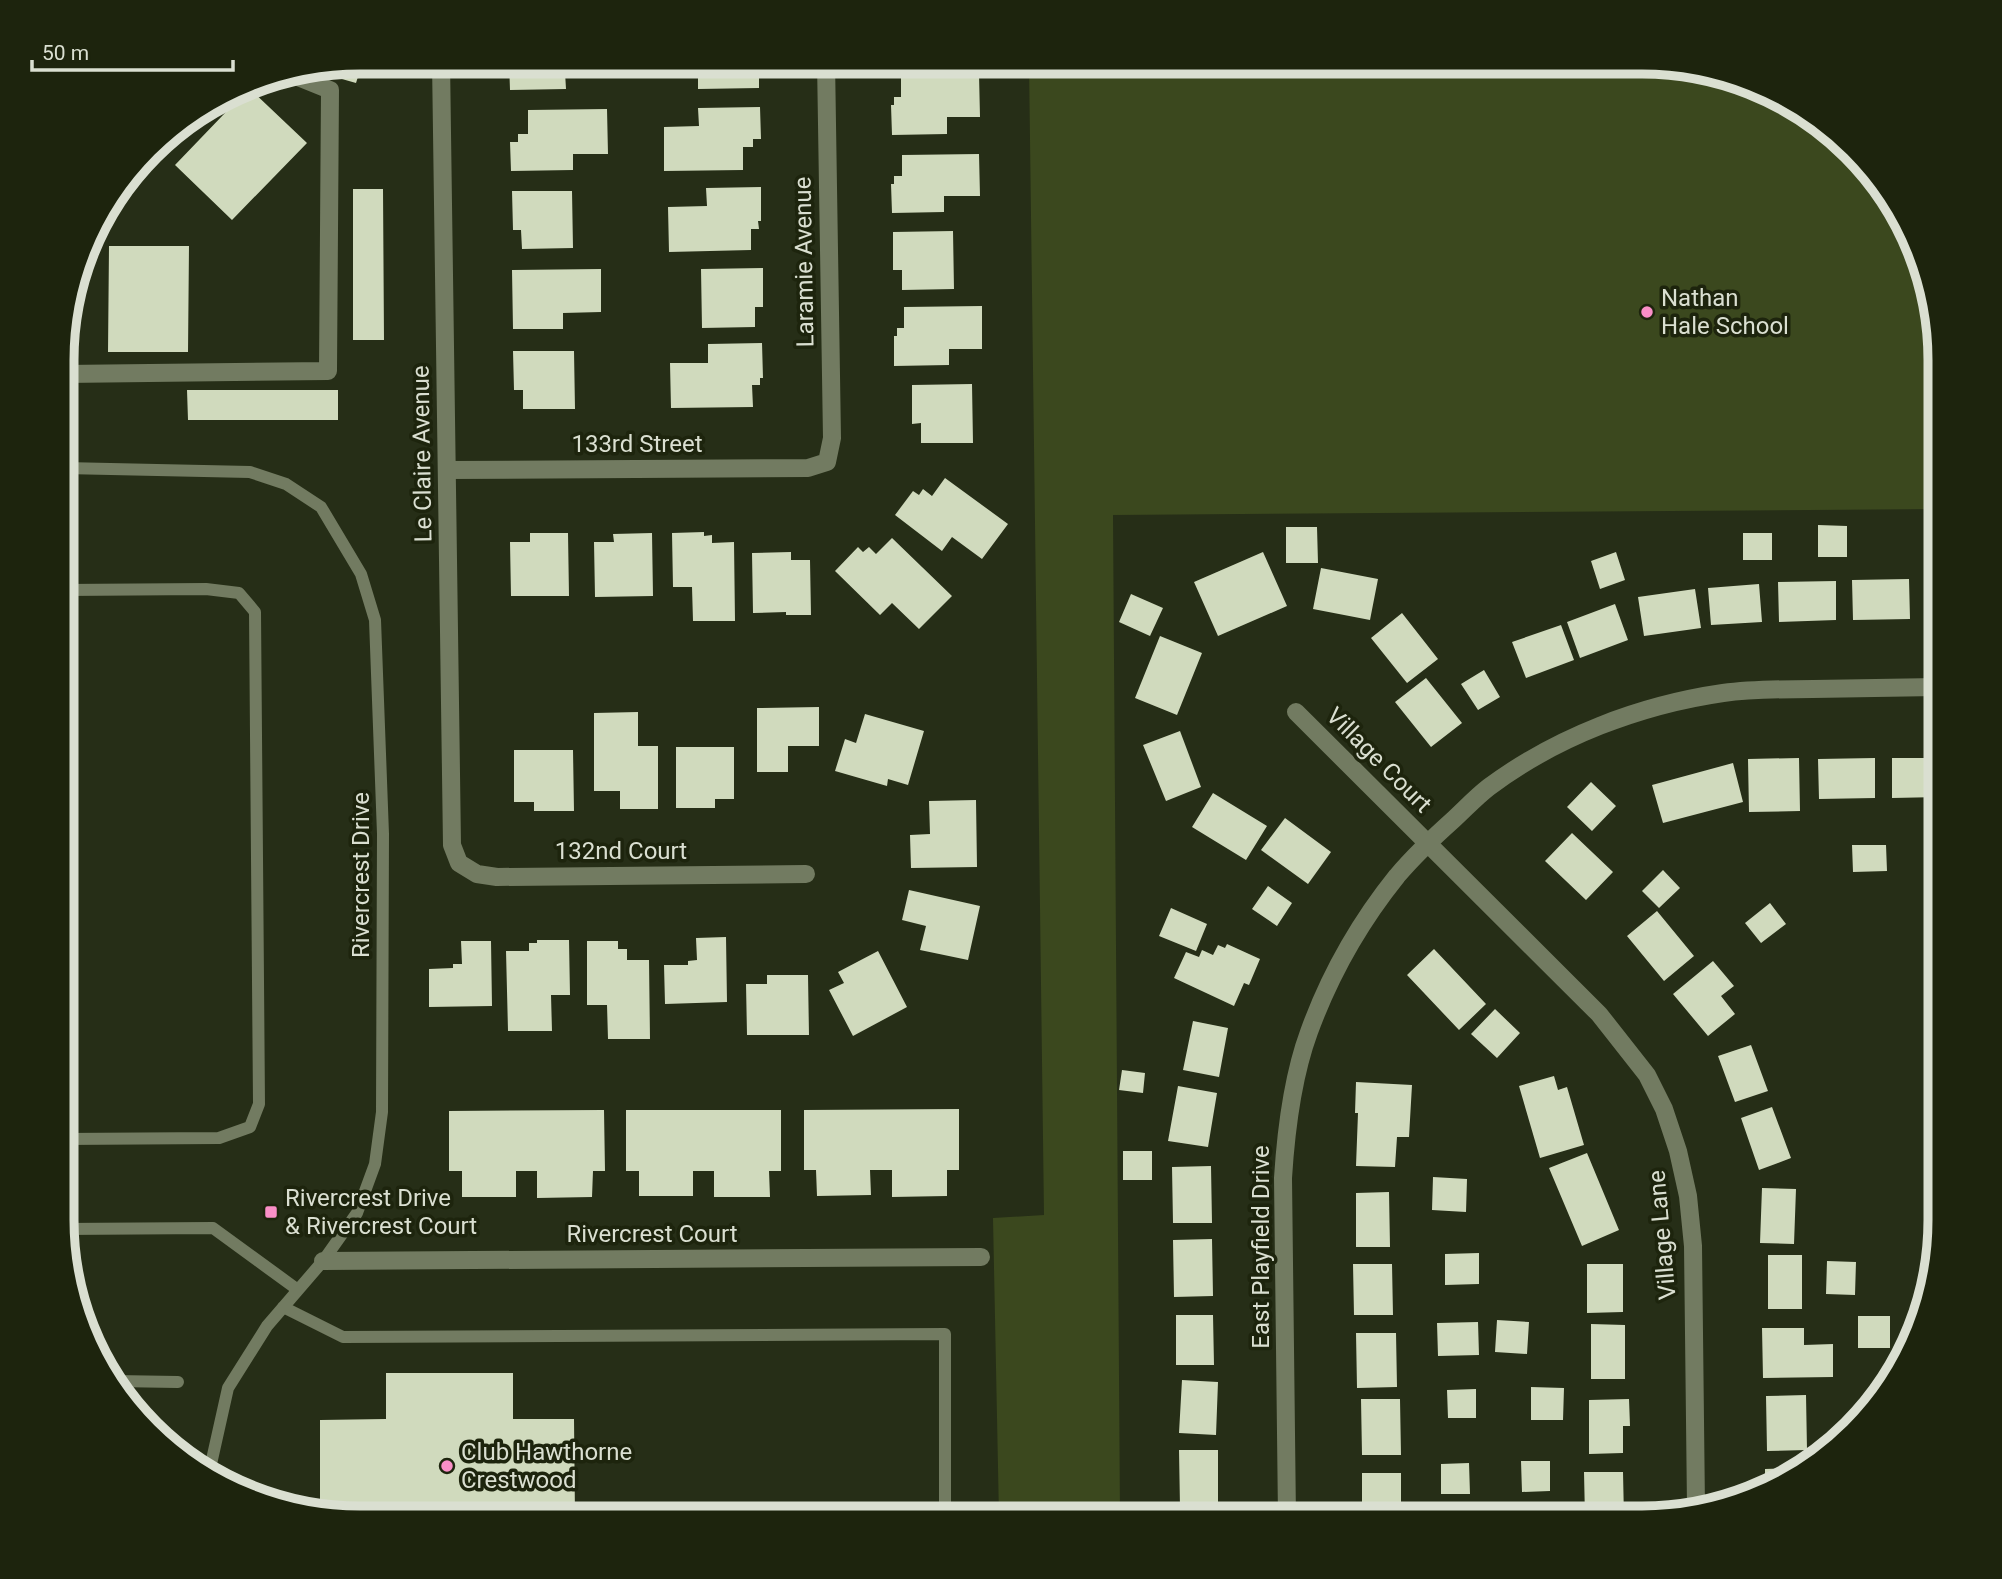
<svg xmlns="http://www.w3.org/2000/svg" width="2002" height="1579" font-family="Roboto,sans-serif">
  <style>
    .green { fill: #3b481e }
    .building { fill: #d0dabd }
    .lines { fill: none; stroke-linecap: round; stroke-linejoin: round }
    .lane { stroke: #727b61; stroke-width: 12 }
    .street { stroke: #727b61; stroke-width: 18 }
    .poi-dot { fill: #fa8fc7; stroke: #1d240d; stroke-width: 2.5 }
    .labels { text-anchor: middle; stroke-width: 7; stroke-linejoin: round; paint-order: stroke }
    .street-label { font-size: 24px; fill: #dadfd1; stroke: #1d240d }
    .poi-label { font-size: 24px; fill: #dadfd1; stroke: #1d240d; text-anchor: start }
    .rim { fill: none; stroke: #dadfd1; stroke-width: 9 }
  </style>
  <rect width="100%" height="100%" fill="#262e17"/>
  <path class="green" d="M1029,62h632l95,22 83,52 79,109 23,114v150l-828,6 7,1003 -121,-1 -6,-299 51,-3z"/>
  <path class="building" d="M360,61h3l-7,22 -46,-13z
    M509,61h89v11h-33l1,17 -56,1z
    M698,61h61v27l-61,1z
    M979,74l1,43h-33v17l-55,1 -1,-30h3v-8h7v-21z
    M249,88l58,55 -75,77 -57,-55z
    M760,107l1,32h-8v8h-10v23l-79,1v-44l35,-1 -1,-18z
    M607,109l1,45h-35v16l-62,1 -1,-29h8v-8h10v-24z
    M979,154l1,42h-36v16l-52,1 -1,-29h3v-8h8v-21z
    M761,187v34h-3l1,8h-8v21l-82,2 -1,-45 39,-1 -1,-18z
    M353,189h30l1,151h-31z
    M512,191h60l1,57 -51,1 -1,-19h-8z
    M953,231l1,58 -52,1v-20h-9v-38z
    M109,246h80l-1,106h-80z
    M763,268v39h-8v20l-53,1 -1,-59z
    M601,269v43l-38,1v16h-50l-1,-59z
    M982,306v43h-33v16l-55,1v-30h3v-8h7v-21z
    M762,343l1,35h-3v7h-8l1,22 -82,1 -1,-45h38v-19z
    M513,351h61l1,58h-52v-19h-9z
    M972,384l1,59h-52v-20l-9,1v-39z
    M187,390h151v30h-150z
    M945,478l63,46 -26,35 -30,-22 -10,14 -47,-36 18,-24 6,4 4,-6 9,7z
    M1818,525l29,1v31h-29z
    M1286,527h31l1,36h-32z
    M704,532v4l8,-1v8l22,-1 1,79h-42l-1,-34h-19l-1,-54z
    M530,533h38l1,63h-58l-1,-54h20z
    M652,533l1,63 -58,1 -1,-55h20l-1,-8z
    M1743,533h29v27h-29z
    M892,538l60,58 -33,33 -27,-26 -12,12 -45,-44 23,-24 5,5 6,-5 7,7z
    M791,552v8h19l1,55h-25v-3l-33,1 -1,-60z
    M1263,552l24,54 -69,30 -24,-54z
    M1616,552l9,28 -25,9 -9,-28z
    M1924,560h17v59l-16,1z
    M1321,568l57,11 -8,41 -57,-11z
    M1909,579l1,40 -57,1 -1,-40z
    M1836,581v39l-57,2 -1,-40z
    M1759,584l3,38 -51,3 -3,-37z
    M1695,589l6,39 -57,8 -6,-39z
    M1131,594l32,14 -13,28 -31,-14z
    M1615,604l13,36 -48,18 -13,-36z
    M1402,613l36,46 -31,24 -36,-45z
    M1561,625l13,35 -48,18 -14,-36z
    M1160,636l42,17 -25,62 -42,-17z
    M1484,670l16,27 -22,13 -17,-26z
    M1426,678l36,45 -31,24 -36,-45z
    M819,707v39h-31v26h-31v-64z
    M638,712v34h20v63h-38v-18h-26v-78z
    M865,714l59,17 -16,54 -20,-6 -1,7 -52,-15 10,-32 11,4z
    M1180,731l21,56 -35,14 -23,-56z
    M676,747h58v52h-19v9h-39z
    M514,750h59l1,61h-40v-9h-20z
    M1799,758l1,53 -51,1 -1,-53z
    M1875,758v40l-56,1 -1,-40z
    M1892,758h48v39l-48,1z
    M1733,763l10,39 -80,21 -11,-38z
    M1591,782l25,24 -24,25 -25,-24z
    M1213,793l54,33 -21,34 -54,-33z
    M976,800l1,67 -66,1 -1,-33 20,-1 -1,-33z
    M1285,818l46,34 -23,32 -47,-34z
    M1572,833l41,39 -27,28 -41,-39z
    M1852,845h34l1,26 -34,1z
    M1663,870l17,18 -21,20 -17,-17z
    M1268,886l24,17 -15,23 -25,-17z
    M909,890l71,16 -12,54 -48,-10 6,-24 -24,-6z
    M1770,903l16,21 -25,19 -16,-20z
    M1171,908l36,16 -11,27 -37,-15z
    M1657,911l37,45 -30,25 -37,-45z
    M726,937l1,65 -62,2 -1,-39h24v-4l9,-1 -1,-22z
    M537,940h32l1,55h-19l1,36h-44l-2,-80h23v-8h8z
    M461,941h30l1,65 -63,1v-38l24,-1v-4h9z
    M587,941h31v8h9v11h22l1,79h-42l-1,-34h-20z
    M1227,944l33,15 -11,26 -5,-2 -10,23 -60,-28 12,-26 13,5 3,-7 11,5 5,-10 7,3z
    M1434,949l52,55 -27,26 -52,-55z
    M878,951l29,56 -54,29 -24,-46 15,-7 -6,-11z
    M1713,961l21,25 -13,10 14,18 -27,22 -35,-42z
    M767,975h41l1,60h-62l-1,-51h21z
    M1495,1009l25,24 -23,25 -26,-24z
    M1193,1021l35,7 -9,49 -36,-7z
    M1751,1045l17,46 -33,11 -17,-46z
    M1122,1070l23,3 -2,20 -24,-3z
    M1554,1076l4,14 9,-3 17,58 -44,13 -21,-72z
    M1356,1082l56,3 -3,52h-12l-2,30 -39,-1 2,-53h-3z
    M1178,1086l39,7 -9,54 -40,-6z
    M1772,1107l19,51 -32,12 -18,-52z
    M959,1109v61h-12v26l-55,1v-27h-22l1,25 -54,1 -1,-26h-12v-60z
    M604,1110l1,61h-12l-1,26 -55,1v-27h-21v26h-54v-26h-13v-60z
    M626,1110h155v61h-12l1,26h-56v-26h-21v25h-54v-25h-13z
    M1123,1151h29v29h-29z
    M1587,1153l32,77 -37,16 -33,-78z
    M1211,1166l1,57h-39l-1,-56z
    M1433,1177l34,2 -1,33 -34,-2z
    M1762,1188l34,1 -2,55 -34,-1z
    M1389,1192l1,55h-34v-54z
    M1212,1239l1,57 -39,1 -1,-57z
    M1479,1253v31l-34,1v-31z
    M1768,1255h34v54h-34z
    M1827,1261l29,1 -1,33 -29,-1z
    M1353,1264h39l1,51h-39z
    M1587,1264h36v48l-36,1z
    M1176,1315h37l1,50h-38z
    M1858,1316h32v32h-32z
    M1497,1320l32,2 -2,32 -32,-2z
    M1478,1322l1,33 -41,1 -1,-33z
    M1591,1324l34,1v54h-34z
    M1762,1328h42v17l29,-1v33l-70,1z
    M1356,1333h40l1,54 -40,1z
    M386,1373h127v46h61l1,98h-234l-21,-5v-92l66,-1z
    M1182,1380l36,2 -2,53 -37,-2z
    M1531,1387l33,1 -1,32h-32z
    M1476,1389v29h-28l-1,-28z
    M1806,1395l1,55 -40,1 -1,-55z
    M1361,1399h39l1,56h-39z
    M1629,1399l1,27h-7v27l-34,1v-54z
    M1179,1450h39v57h-38z
    M1521,1461h29v30l-28,1z
    M1469,1463l1,31h-29v-30z
    M1794,1468l-17,12 -12,9v-20z
    M1584,1472h39l1,46h-39z
    M1362,1473h39v45h-39z"/>
  <g class="lines">
    <path class="lane" d="M64,468l186,4 36,12 35,23 40,67 14,46 8,214 -1,278 -7,52 -18,49 -34,48 -56,65 -39,62 -19,85
      M62,1139l157,-1 31,-11 9,-23 -4,-492 -16,-19 -33,-4 -143,1
      M62,1229l151,-1 85,62
      M283,1307l60,30 602,-3v183
      M115,1381l63,1"/>
    <path class="street" d="M441,61l11,784 7,18 18,11 20,3 309,-3
      M64,374l264,-3 2,-281 -42,-17
      M447,470l361,-2 19,-6 5,-24 -6,-377
      M1296,712l303,302 48,61 17,34 14,42 10,45 5,50 3,261
      M323,1261l658,-4
      M1287,1518l-4,-340c3,-48 9,-100 26,-146 20,-55 51,-110 88,-156 17,-20 37,-39 56,-56 12,-11 23,-23 36,-33 67,-50 151,-82 234,-94 30,-4 60,-4 90,-4 43,-1 85,-1 127,-2"/>
  </g>
  <g class="poi-dot">
    <circle cx="1647" cy="312" r="7"/>
    <rect x="264" y="1205" width="14" height="14" rx="3.5"/>
    <circle cx="447" cy="1466" r="7"/>
  </g>
  <g class="labels">
    <g class="street-label">
      <text transform="translate(804 262) rotate(-91)" y="8">Laramie Avenue</text>
      <text x="637" y="452">133rd Street</text>
      <text transform="translate(422 454) rotate(-91)" y="8">Le Claire Avenue</text>
      <text transform="translate(1379 760) rotate(45)" y="8">Village Court</text>
      <text x="621" y="859">132nd Court</text>
      <text transform="translate(361 875) rotate(-90)" y="8">Rivercrest Drive</text>
      <text x="652" y="1242">Rivercrest Court</text>
      <text transform="translate(1662 1235) rotate(-95)" y="8">Village Lane</text>
      <text transform="translate(1261 1247) rotate(-90)" y="8">East Playfield Drive</text>
    </g>
    <g class="poi-label">
      <text x="1661" y="306">Nathan<tspan x="1661" dy="28">Hale School</tspan></text>
      <text x="285" y="1206">Rivercrest Drive<tspan x="285" dy="28">&amp; Rivercrest Court</tspan></text>
      <text x="461" y="1460">Club Hawthorne<tspan x="461" dy="28">Crestwood</tspan></text>
    </g>
  </g>
  <path d="M0 0H2002V1579H0ZM360 74H1642A286 286 0 0 1 1928 360V1220A286 286 0 0 1 1642 1506H360A286 286 0 0 1 74 1220V360A286 286 0 0 1 360 74Z" fill="#1d240d" fill-rule="evenodd"/>
  <path class="rim" d="M360 74H1642A286 286 0 0 1 1928 360V1220A286 286 0 0 1 1642 1506H360A286 286 0 0 1 74 1220V360A286 286 0 0 1 360 74Z"/>
  <path d="M32 60v10h201v-10" fill="none" stroke="#dadfd1" stroke-width="3.5"/>
  <text x="42" y="60" font-size="21" fill="#dadfd1" stroke="#1d240d" stroke-width="5" paint-order="stroke">50 m</text>
</svg>
